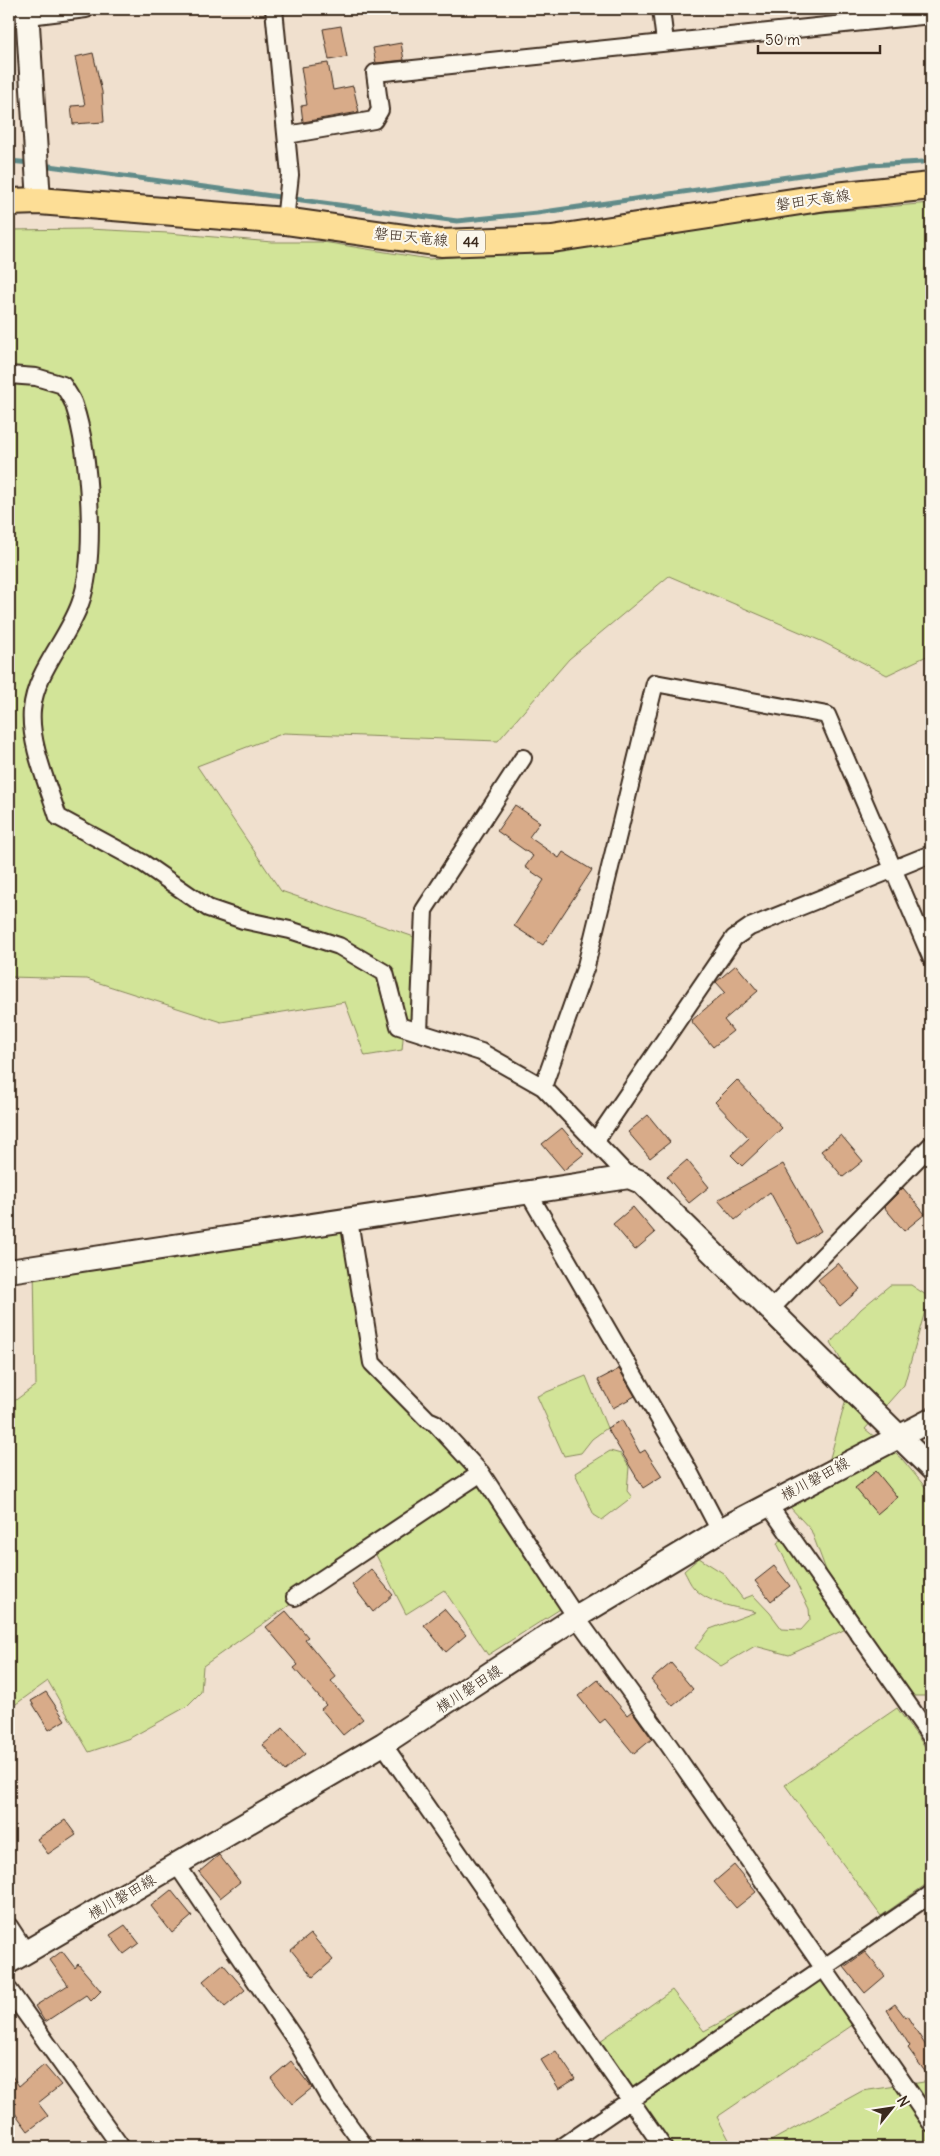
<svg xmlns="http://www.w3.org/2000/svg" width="940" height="2156" font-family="Delius,'Klee One',sans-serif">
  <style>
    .green { fill: #d2e498; stroke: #86875b }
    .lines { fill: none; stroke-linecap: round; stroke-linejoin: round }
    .stream { stroke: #618b89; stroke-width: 5 }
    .building { fill: #d8ab89; stroke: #3b2a1e }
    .street-casing { stroke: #3b2a1e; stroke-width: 20 }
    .secondary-casing { stroke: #3b2a1e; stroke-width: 26 }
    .primary-casing { stroke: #3b2a1e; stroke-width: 30 }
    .street { stroke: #fbf7ec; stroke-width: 16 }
    .secondary { stroke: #fbf7ec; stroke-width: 22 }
    .primary { stroke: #fdde96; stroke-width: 26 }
    .labels { text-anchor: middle; stroke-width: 4.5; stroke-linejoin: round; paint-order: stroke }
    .shield { fill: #fbf7ec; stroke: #75685c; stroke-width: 1 }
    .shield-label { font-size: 14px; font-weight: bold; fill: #3b2a1e }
    .street-label { font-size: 15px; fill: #3b2a1e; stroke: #fbf7ec }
  </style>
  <rect width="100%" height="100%" fill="#f0e0ce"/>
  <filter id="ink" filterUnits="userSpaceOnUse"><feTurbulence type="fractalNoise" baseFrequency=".02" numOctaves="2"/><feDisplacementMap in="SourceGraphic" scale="10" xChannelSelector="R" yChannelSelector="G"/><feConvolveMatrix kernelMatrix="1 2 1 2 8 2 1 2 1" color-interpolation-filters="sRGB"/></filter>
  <g filter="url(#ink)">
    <path class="green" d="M931,203v451l-44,21 -66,-34 -152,-65 -100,83 -71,82 -214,-8 -87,33 84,125 142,49 -4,92 -15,-4 -2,22 -37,6 -20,-54 -124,20 -134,-43 -78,-2v-747l79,-1 80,4 104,9h51l106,17 154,-14 221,-31z
      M350,1228l10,109 121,136 -97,66 96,-53 85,120 -77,49 -44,-65 -38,24 -34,-67 -169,119 -2,26 -15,15 -56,31 -41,14 -41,-71 -39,28v-304l27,-20 -2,-117z
      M890,1285h21l18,12 -25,88 -39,44 37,30 29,35v202h-17l-68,-82v15l-57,26 -34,-9 -34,20 -26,-18 15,-19 46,-17c-21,-5 -47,-8 -62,-24 -4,-4 -7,-12 -10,-17l15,-13 24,15 20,26 10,-4 17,18 12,16 19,1 9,-10 -1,-11 -32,-66 8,-6 54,68 -28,-75 -22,-24 41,-48 15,-55 3,-30 -17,-31 30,-33z
      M586,1376l21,52 -15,11 -11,14 -17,3 -27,-60z
      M610,1451l11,3 8,13 -2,24 5,6 -30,23 -8,-5 -19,-42z
      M897,1708l34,47v126l-50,35 -96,-131z
      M824,1968l36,52 -143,97 16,30h-70l-70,-101 79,-56 32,41z
      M931,2081v66h-171l102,-56z"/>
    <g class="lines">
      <path class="stream" d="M9,161l22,2
        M42,165l415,56 80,-8 334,-48 51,-3"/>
    </g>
    <path class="building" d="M341,26l6,31 -18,3 -6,-31z
      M401,43l3,17 -28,3 -3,-15z
      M93,53l9,39 2,30 -31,2 -2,-18 14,-1 -10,-48z
      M328,63l5,27 20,-4 6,26 -56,10 -2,-16 6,-1 -6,-38z
      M515,805l25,17 -11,15 30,21 4,-6 29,18 -49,75 -29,-19 30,-46 -19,-13 8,-11 -36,-25z
      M736,965l22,26 -34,29 9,11 -20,16 -22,-26 34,-29 -9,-10z
      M737,1080l45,48 -40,38 -11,-11 18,-17 -34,-36z
      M648,1115l22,27 -20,16 -22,-26z
      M562,1128l22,26 -20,16 -22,-26z
      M841,1135l22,26 -20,16 -22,-26z
      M687,1160l22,27 -20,16 -22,-26z
      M783,1164l38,67 -23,13 -28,-52 -35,28 -17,-20z
      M903,1188l22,26 -21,17 -20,-24z
      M633,1207l22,26 -20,17 -22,-26z
      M838,1263l22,26 -20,17 -22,-26z
      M619,1369l16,27 -22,12 -15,-28z
      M622,1420l18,33 5,-3 17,26 -19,12 -36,-60z
      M876,1471l21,26 -20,17 -22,-26z
      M774,1566l16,20 -19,15 -16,-20z
      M371,1569l22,26 -20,17 -21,-27z
      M444,1609l22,26 -20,17 -22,-27z
      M286,1611l22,26 -3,2 31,38 -5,4 32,38 -20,16 -22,-26 5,-4 -32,-37 4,-3 -32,-38z
      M671,1663l22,26 -20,17 -22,-26z
      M598,1680l29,35 5,-4 20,28 -18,15 -29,-35 -5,4 -22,-27z
      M46,1692l19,28 -16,10 -18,-29z
      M283,1728l22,26 -20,17 -22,-26z
      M65,1820l11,15 -28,19 -11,-15z
      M219,1855l21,27 -20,16 -21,-26z
      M734,1865l22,27 -20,16 -22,-26z
      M171,1890l21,26 -20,17 -21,-27z
      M125,1925l14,18 -15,11 -14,-19z
      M311,1934l22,26 -20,17 -22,-27z
      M62,1951l13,17 3,-4 23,27 -10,10 -5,-6 -41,27 -10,-16 33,-21 -18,-25z
      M865,1952l20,24 -20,17 -21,-26z
      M223,1964l22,26 -20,17 -22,-26z
      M895,2004l10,13 2,-1 24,38v26l-23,-32 2,-2 -23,-36z
      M556,2051l19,28 -16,10 -18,-29z
      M291,2061l21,27 -20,16 -21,-26z
      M44,2065l17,20 -23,18 10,13 -20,15 -19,-26v-33l10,14z"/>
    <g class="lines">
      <g class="street-casing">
        <path id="street" d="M274,9l16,166 -5,46
          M661,9l4,33
          M29,16l57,-7
          M287,135l87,-15 6,-10 -5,-37 556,-58
          M9,375l27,2 27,8c4,7 9,13 11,20 16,47 23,154 6,199 -13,36 -45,68 -48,106 -3,33 16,75 26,107l85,46 65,45 35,12 47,10 49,16 46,27 14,53 82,26 62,35 86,90
          M419,1032l5,-122 99,-152
          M543,1087l43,-121 69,-283 172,32 104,242
          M595,1142l139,-204 16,-11 181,-73
          M528,1192l156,270 36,69
          M349,1220l23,143 56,57 7,3 46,50 95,144 92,127 263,379
          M771,1309l160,-164
          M768,1504l163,233
          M295,1597l186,-124
          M383,1744l280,403
          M177,1865l120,177 31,54 37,51
          M9,1926l17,26
          M9,1990l112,157
          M562,2147l369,-253"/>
      </g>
      <g class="secondary-casing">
        <path id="secondary" d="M27,9l12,192
          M9,1271l620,-94 12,5 290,286
          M9,1962l374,-218 193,-127 150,-90 205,-107"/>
      </g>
      <g class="primary-casing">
        <path id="primary" d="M9,202l30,-1 246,20 156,22 111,-4 274,-42 105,-11"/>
      </g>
      <use href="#street" class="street"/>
      <use href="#secondary" class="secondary"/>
      <use href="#primary" class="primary"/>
    </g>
  </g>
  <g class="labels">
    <rect class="shield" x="457" y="230.5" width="28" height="23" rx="4"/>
    <g class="shield-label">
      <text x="471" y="247">44</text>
    </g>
    <g class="street-label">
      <text transform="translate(813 200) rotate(-8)" y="5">磐田天竜線</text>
      <text transform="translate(411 237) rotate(6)" y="5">磐田天竜線</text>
      <text transform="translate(815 1479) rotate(-28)" y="5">横川磐田線</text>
      <text transform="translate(469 1689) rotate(-33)" y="5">横川磐田線</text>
      <text transform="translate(122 1897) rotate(-30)" y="5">横川磐田線</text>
    </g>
  </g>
  <rect width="940" height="2156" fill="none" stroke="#fbf7ec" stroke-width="30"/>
  <rect x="15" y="15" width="910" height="2126" fill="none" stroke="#3b2a1e" stroke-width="2" filter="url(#ink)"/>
  <g transform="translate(892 2108) rotate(60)" stroke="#fbf7ec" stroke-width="4" paint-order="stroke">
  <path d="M0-4L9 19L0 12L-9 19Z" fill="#3b2a1e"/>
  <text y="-8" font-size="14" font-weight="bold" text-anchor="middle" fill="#3b2a1e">N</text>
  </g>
  <path d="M758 45v8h122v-8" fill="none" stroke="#3b2a1e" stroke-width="2.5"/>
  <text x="765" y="45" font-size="15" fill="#3b2a1e" stroke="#fbf7ec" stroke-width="4" paint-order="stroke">50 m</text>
</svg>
